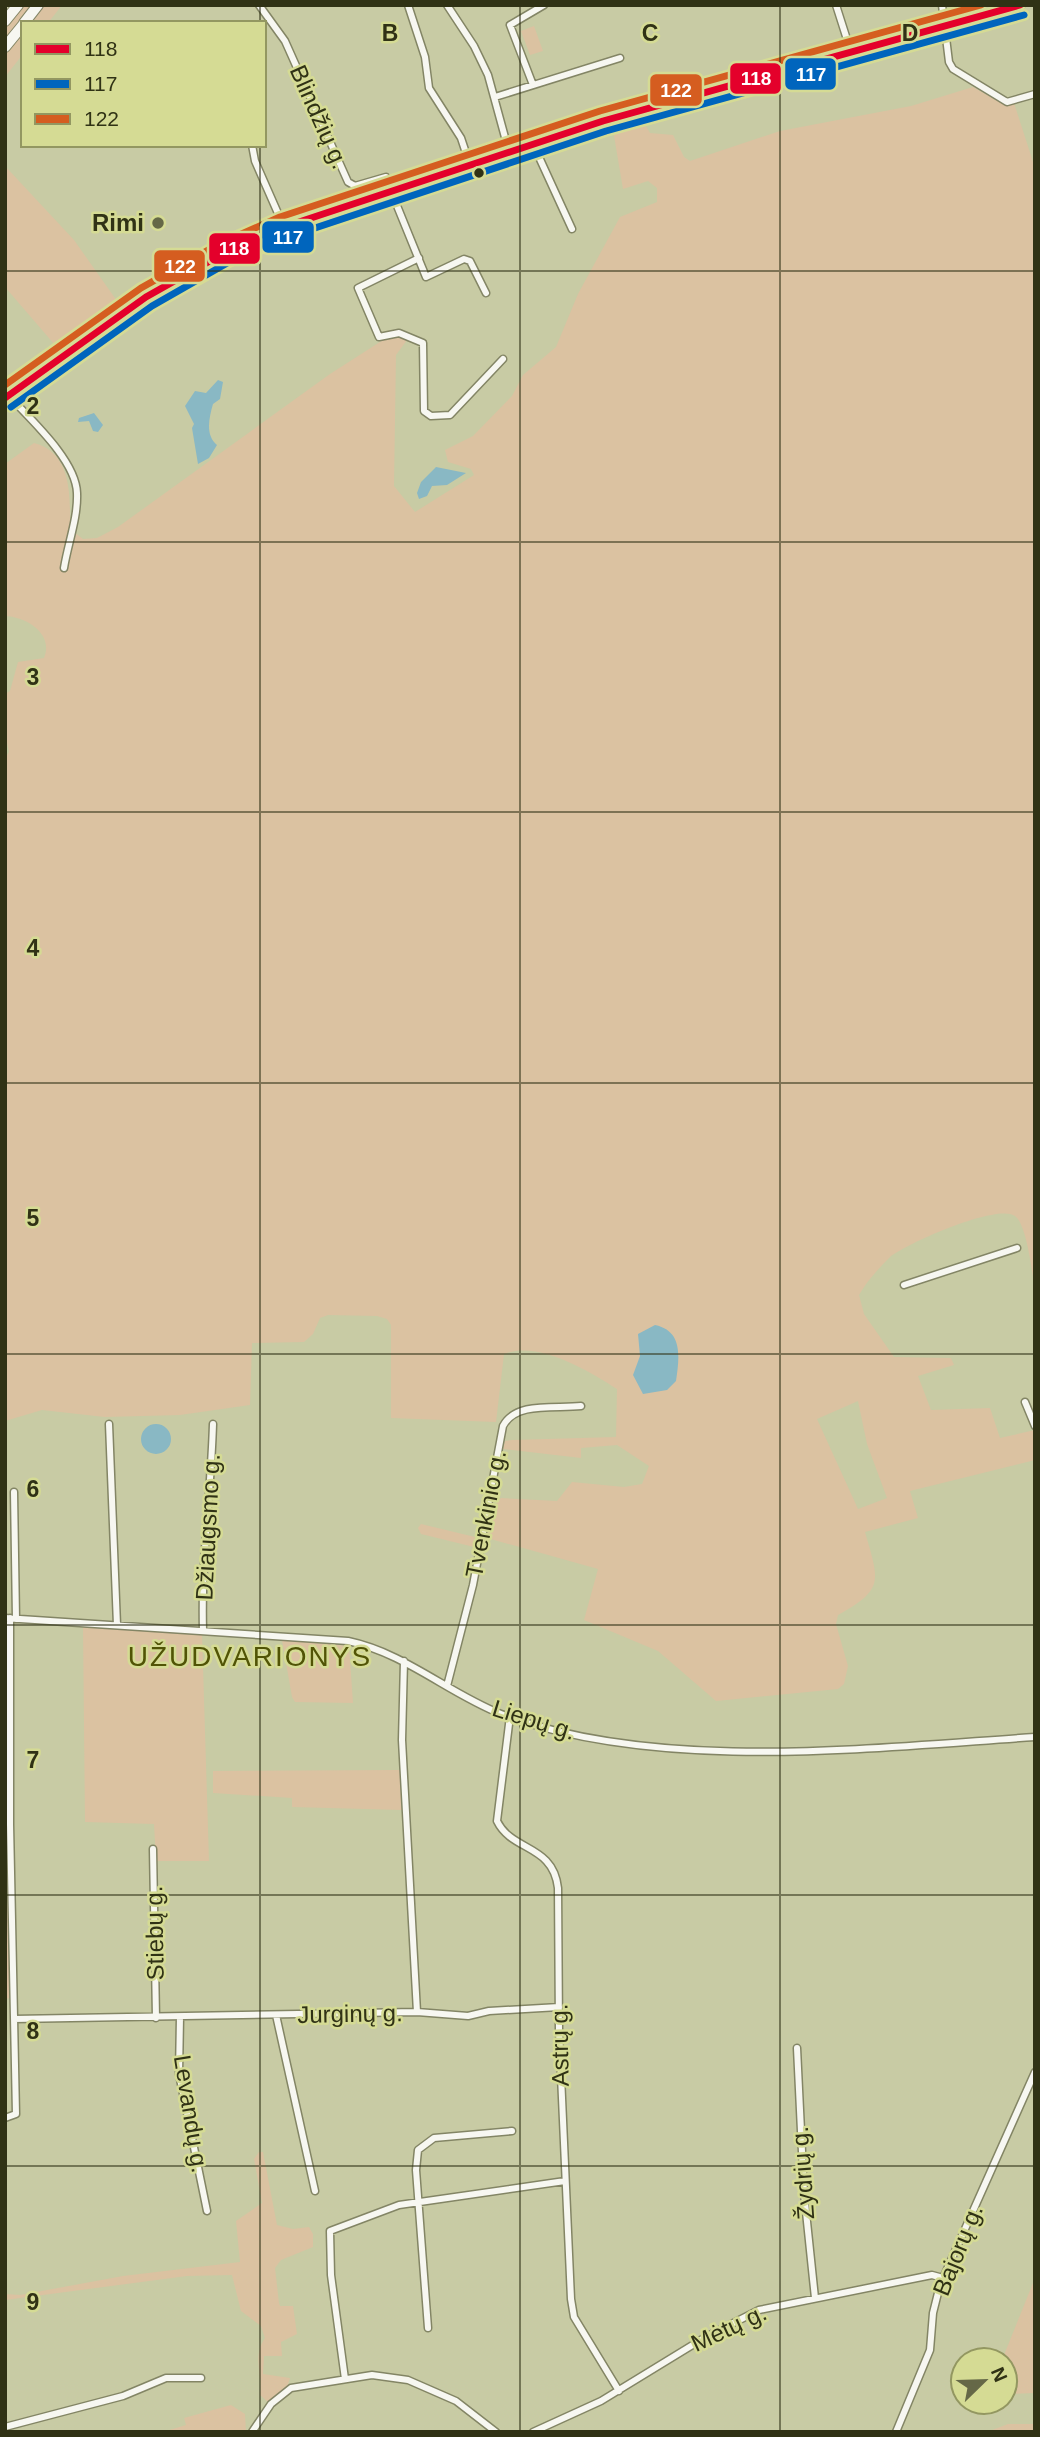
<svg xmlns="http://www.w3.org/2000/svg" width="1040" height="2437" font-family="Arial,sans-serif">
  <style>
    .green { fill: #dbc2a1; fill-rule: evenodd }
    .water { fill: #89b8c4 }
    .lines { fill: none; stroke-linecap: round; stroke-linejoin: round }
    .minor-casing { stroke: #838565; stroke-width: 9 }
    .major-casing { stroke: #838565; stroke-width: 10 }
    .highway-casing { stroke: #838565; stroke-width: 12 }
    .minor { stroke: #f7f7f1; stroke-width: 6 }
    .major { stroke: #f7f7f1; stroke-width: 8 }
    .highway { stroke: #f7f7f1; stroke-width: 10 }
    .bus-1-casing { stroke: #d5db94; stroke-width: 12 }
    .bus-2-casing { stroke: #d5db94; stroke-width: 12 }
    .bus-3-casing { stroke: #d5db94; stroke-width: 12 }
    .bus-1 { stroke: #e4002b; stroke-width: 7 }
    .bus-2 { stroke: #0065bd; stroke-width: 7 }
    .bus-3 { stroke: #d55d20; stroke-width: 7 }
    .grid { fill: none; stroke: #303215; stroke-width: 2; stroke-opacity: 0.55 }
    .bus-dot { fill: #303215; stroke: #d5db94; stroke-width: 2.5 }
    .poi-dot { fill: #656847; stroke: #d5db94; stroke-width: 2.5 }
    .labels { text-anchor: middle; stroke-width: 5; stroke-linejoin: round; paint-order: stroke }
    .street-label { font-size: 24px; fill: #303215; stroke: #d5db94 }
    .poi-label { font-size: 24px; font-weight: bold; fill: #303215; stroke: #d5db94; text-anchor: end }
    .quarter-label { font-size: 28px; letter-spacing: 2px; fill: #515406; stroke: #d5db94 }
    .grid-label { font-size: 23px; text-anchor: middle; font-weight: bold; fill: #303215; stroke: #d5db94; stroke-width: 5; stroke-linejoin: round; paint-order: stroke }
    .line-badge { stroke: #d5db94; stroke-width: 2.5 }
    .badge-label { font-size: 19px; text-anchor: middle; font-weight: bold; fill: #fff }
  </style>
  <rect width="100%" height="100%" fill="#c8cba4"/>
  <path class="green" d="M23,5h9l-27,34v-11z
    M44,5h18l-14,18h-17z
    M534,26l9,25 -13,4 -9,-24z
    M23,33v21l-18,23v-22z
    M973,87l32,18 9,-2 21,65v1121c-3,-16 -8,-64 -20,-73 -17,-13 -108,27 -125,41 -11,11 -23,24 -31,38l5,19 30,43 57,1 3,7 -36,11 13,34 59,-2 10,30 35,-8v30l-125,31 8,27 -53,14c14,49 20,57 -27,83l-2,9 12,42 -4,18 -6,5 -122,12 -58,-50 -74,-31 14,-51 -111,-31 10,-37 4,-3 56,3 15,-19 52,5 18,-3 7,-18 -32,-21 -36,3v10l-78,-9 2,-8 7,-1 104,-3 1,-48c-28,-18 -79,-49 -113,-35l-8,68 -105,-4v-93l-4,-6 -10,-3 -49,-1 -8,3 -7,16 -9,8 -52,1 -2,62 -70,10 -75,2 -63,-7 -37,11v-663l4,-6 -4,-18v-40l5,-3 8,-29 26,-4c10,-24 -17,-41 -39,-42v-152l29,-21c39,10 36,55 36,86l13,10 14,-1 21,-11 212,-153 53,-34 15,-6 9,6 -11,15 -2,131 21,26 59,-37 -3,-6 -23,-7 -3,-12 28,-14 39,-40 11,-21 33,-28 22,-53 42,-77 37,-15v-14l-9,-7 -25,8 -11,-65 28,-8 10,17 23,2 11,22 6,4 90,-30 131,-25zM858,1401l9,43 20,54 -29,11 -41,-90z
    M5,166l69,74 48,68 -61,44 -56,-65z
    M421,1524l54,13 2,6 -3,4 -53,-13 -3,-6z
    M83,1627l119,7 7,227h-53l-2,-37 -69,-2z
    M282,1640l67,6 4,57 -58,-1 -3,-5z
    M5,1702l5,296 -5,1z
    M400,1770l3,40 -111,-3v-9l-79,-5v-22z
    M259,2152h4l14,73 16,4 16,-2 4,7v13l-32,13 -6,8 4,35 1,3h13l4,28 -16,8 1,14h-18l-1,18 27,4 -3,9 -19,15 -8,-7c3,-20 -8,-39 5,-57l-4,-12 -20,-15 -9,-36 -45,1 -182,24v-6l15,1 103,-19 117,-14 -4,-41 26,-18 -8,-44z
    M1035,2278v115l-30,1v-34h-3z
    M231,2405l14,9 1,18h-83l23,-7 -2,-7z
    M1008,2424h27v8h-48z"/>
  <path class="water" d="M218,380l5,2 -3,17 -7,5c-4,14 -8,31 4,41l-8,13 -11,6 -6,-36 2,-4 -9,-18 10,-15 11,2z
    M94,413l9,12 -5,7 -5,-1 -4,-10 -11,1 1,-4z
    M436,467l30,6 -19,12 -15,1 -5,10 -8,3 -2,-6 4,-11z
    M655,1325c29,6 24,34 21,56l-9,9 -24,4 -10,-19 7,-19 -2,-22z
    M141 1439a15 15 0 1 1 30 0a15 15 0 1 1-30 0Z"/>
  <g class="lines">
    <g class="minor-casing">
      <path id="minor" d="M259,5l26,36 63,141 7,4 31,-9 8,13
        M408,5l17,52 4,31 32,50 9,27
        M447,5l27,41 14,29 21,77
        M836,5l15,47
        M942,5l7,57 4,7 54,33 28,-8
        M533,85l-23,-60 34,-20
        M495,97l125,-39
        M533,144l39,85
        M252,145l3,16 29,66
        M391,191l35,86 38,-18 6,2 16,32
        M419,258l-61,30 21,49 20,-4 24,10 1,68 7,5 19,-1 53,-56
        M8,395c22,24 68,65 69,98 1,25 -9,50 -13,75
        M904,1285l113,-37
        M1025,1402l10,24
        M109,1424l8,201
        M14,1492l2,127
        M5,1618l343,23c57,12 100,52 153,73 157,59 369,34 534,23
        M203,1630c-2,-68 8,-138 10,-206
        M447,1686l26,-101 30,-159c13,-25 53,-17 78,-20
        M510,1716l-13,105c15,31 56,23 61,67l1,143 12,268 3,18 45,74
        M153,1849l3,169
        M417,2012l51,4 21,-5 70,-4
        M276,2015l39,176
        M180,2017l-1,57 28,137
        M14,2019l403,-7 -15,-272 2,-79
        M797,2048l7,145 11,105
        M5,2118l11,-4 -6,-290v-206
        M428,2328l-12,-158 2,-20 16,-12 78,-7
        M345,2379l-14,-104 -1,-44 69,-26 166,-24
        M5,2427l118,-31 43,-18h35
        M252,2432l19,-28 20,-16 81,-13 36,5 48,21 40,31
        M533,2432l68,-31 103,-63 55,-28 173,-35 11,3
        M896,2432l34,-82 3,-37 7,-28 95,-213"/>
    </g>
    <g class="major-casing">
      <path id="major" d="M5,398l141,-101 78,-44 60,-26 319,-106 418,-116"/>
    </g>
    <g class="highway-casing">
      <path id="highway" d="M5,21l13,-16
        M24,23l14,-18
        M5,47l18,-22"/>
    </g>
    <use href="#minor" class="minor"/>
    <use href="#major" class="major"/>
    <use href="#highway" class="highway"/>
    <g class="bus-1-casing">
      <path id="bus-1" d="M5,398l141,-101 78,-44 60,-26 319,-106 417,-116"/>
    </g>
    <g class="bus-2-casing">
      <path id="bus-2" d="M11,407l141,-101 77,-44 59,-25 318,-106 418,-116"/>
    </g>
    <g class="bus-3-casing">
      <path id="bus-3" d="M5,385l136,-97 78,-44 61,-27 320,-106 381,-106"/>
    </g>
    <use href="#bus-1" class="bus-1"/>
    <use href="#bus-2" class="bus-2"/>
    <use href="#bus-3" class="bus-3"/>
  </g>
  <path class="grid" d="M260,5v18M520,5v2427M780,5v2427M260,145v2287M5,271h1030M5,542h1030M5,812h1030M5,1083h1030M5,1354h1030M5,1625h1030M5,1895h1030M5,2166h1030"/>
  <circle class="bus-dot" cx="479" cy="173" r="6"/>
  <circle class="poi-dot" cx="158" cy="223" r="7"/>
  <g class="labels">
    <g class="street-label">
      <text transform="translate(319 117) rotate(66)" y="8">Blindžių g.</text>
      <text transform="translate(486 1514) rotate(-79)" y="8">Tvenkinio g.</text>
      <text transform="translate(208 1527) rotate(-87)" y="8">Džiaugsmo g.</text>
      <text transform="translate(534 1720) rotate(17)" y="8">Liepų g.</text>
      <text transform="translate(155 1933) rotate(-91)" y="8">Stiebų g.</text>
      <text transform="translate(350 2014) rotate(-1)" y="8">Jurginų g.</text>
      <text transform="translate(560 2045) rotate(-91)" y="8">Astrų g.</text>
      <text transform="translate(191 2114) rotate(81)" y="8">Levandų g.</text>
      <text transform="translate(803 2173) rotate(-94)" y="8">Žydrių g.</text>
      <text transform="translate(958 2250) rotate(-68)" y="8">Bajorų g.</text>
      <text transform="translate(729 2328) rotate(-25)" y="8">Mėtų g.</text>
    </g>
    <g class="poi-label">
      <text x="144" y="231">Rimi</text>
    </g>
    <g class="quarter-label">
      <text x="250" y="1666">UŽUDVARIONYS</text>
    </g>
  </g>
  <g class="grid-label">
    <text x="390" y="41">B</text>
    <text x="650" y="41">C</text>
    <text x="910" y="41">D</text>
    <text x="33" y="414">2</text>
    <text x="33" y="685">3</text>
    <text x="33" y="956">4</text>
    <text x="33" y="1226">5</text>
    <text x="33" y="1497">6</text>
    <text x="33" y="1768">7</text>
    <text x="33" y="2039">8</text>
    <text x="33" y="2310">9</text>
  </g>
  <g class="line-badge">
    <rect x="784" y="57" width="53" height="34" rx="7" fill="#0065bd"/>
    <rect x="729" y="62" width="53" height="33" rx="7" fill="#e4002b"/>
    <rect x="649" y="73" width="54" height="34" rx="7" fill="#d55d20"/>
    <rect x="261" y="220" width="54" height="34" rx="7" fill="#0065bd"/>
    <rect x="208" y="232" width="53" height="33" rx="7" fill="#e4002b"/>
    <rect x="153" y="249" width="53" height="34" rx="7" fill="#d55d20"/>
  </g>
  <g class="badge-label">
    <text x="811" y="81">117</text>
    <text x="756" y="85">118</text>
    <text x="676" y="97">122</text>
    <text x="288" y="244">117</text>
    <text x="234" y="255">118</text>
    <text x="180" y="273">122</text>
  </g>
  <rect width="1040" height="2437" fill="none" stroke="#303215" stroke-width="14"/>
  <rect x="21" y="21" width="245" height="126" fill="#d5db94" stroke="#939761" stroke-width="2"/>
  <rect x="35" y="44" width="35" height="10" fill="#e4002b" stroke="#939761" stroke-width="2"/>
  <text x="84" y="56" font-size="21" fill="#303215">118</text>
  <rect x="35" y="79" width="35" height="10" fill="#0065bd" stroke="#939761" stroke-width="2"/>
  <text x="84" y="91" font-size="21" fill="#303215">117</text>
  <rect x="35" y="114" width="35" height="10" fill="#d55d20" stroke="#939761" stroke-width="2"/>
  <text x="84" y="126" font-size="21" fill="#303215">122</text>
  <g transform="translate(984 2381) rotate(67)"><circle r="33" fill="#d5db94" stroke="#939761" stroke-width="2"/>
  <path d="M0-5L12 26L0 18L-12 26Z" fill="#656847"/>
  <text y="-10" font-size="19" font-weight="bold" text-anchor="middle" fill="#303215">N</text>
  </g>
</svg>
